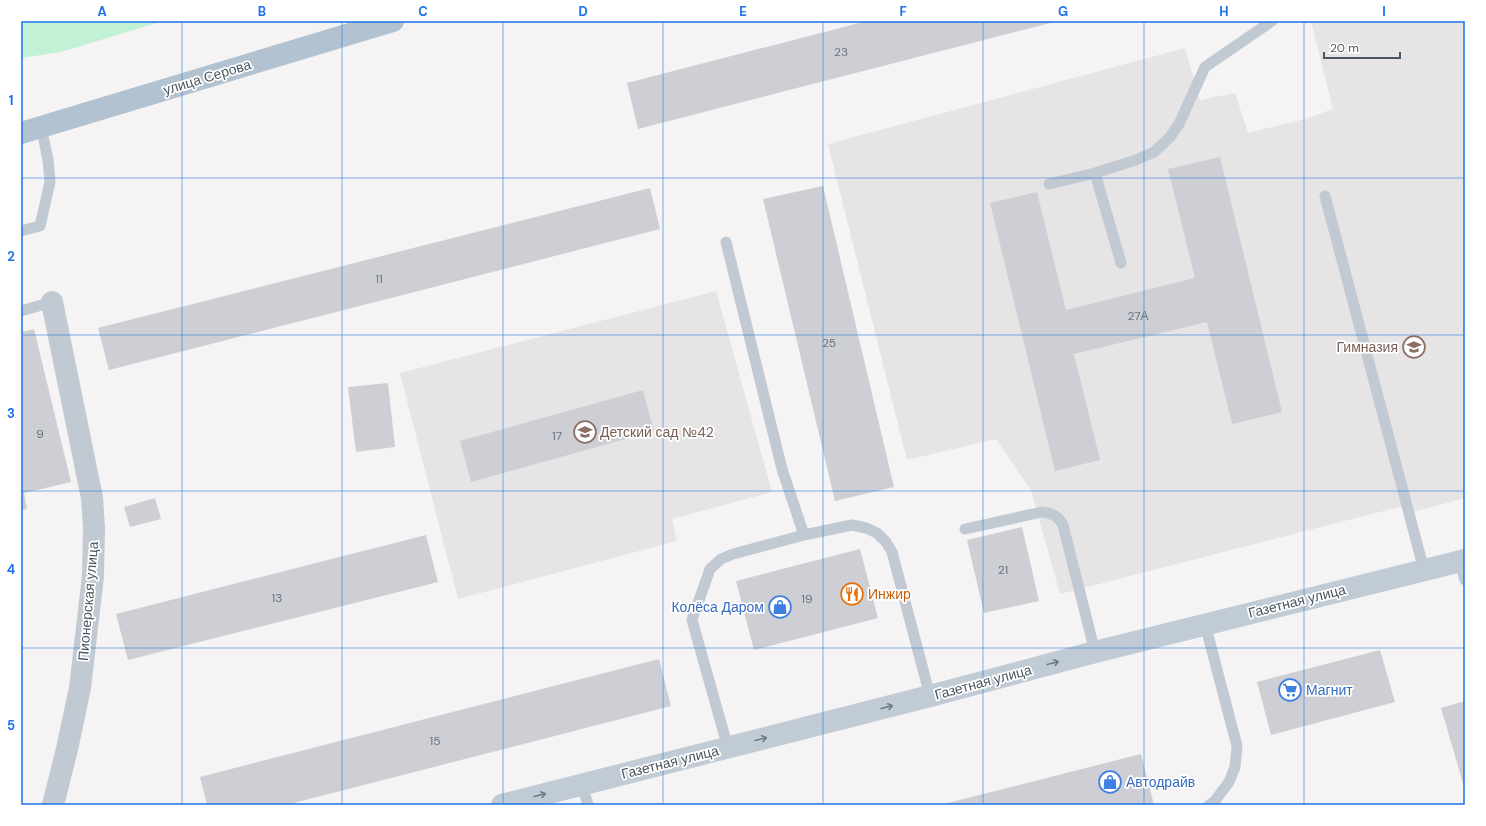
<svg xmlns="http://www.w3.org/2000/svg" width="1486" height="826" font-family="'DM Sans',sans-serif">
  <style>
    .education { fill: #e6e4e5 }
    .green { fill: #c3f1d5 }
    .building { fill: #cdcfd5 }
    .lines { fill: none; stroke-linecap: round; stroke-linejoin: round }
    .service { stroke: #c1cad2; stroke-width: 11 }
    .minor { stroke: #c1cad2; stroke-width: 22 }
    .secondary { stroke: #c1cbd6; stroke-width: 22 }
    .primary { stroke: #b3c2d1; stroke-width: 22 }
    .oneway { stroke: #6e7984 }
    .grid { fill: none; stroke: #1a73e8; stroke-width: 1; stroke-opacity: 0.55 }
    .labels { text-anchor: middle; stroke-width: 3.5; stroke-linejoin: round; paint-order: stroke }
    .number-label { font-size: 12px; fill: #6b747e }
    .street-label { font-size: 14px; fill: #4a5661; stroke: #fff }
    .education-label { font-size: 14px; fill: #785e54; stroke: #fff; text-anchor: end }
    .food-label { font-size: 14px; fill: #c56008; stroke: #fff; text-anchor: start }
    .shop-label { font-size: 14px; fill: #366cbe; stroke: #fff; text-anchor: start }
    .neatline { fill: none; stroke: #1a73e8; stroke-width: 1.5 }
    .grid-label { font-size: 13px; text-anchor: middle; font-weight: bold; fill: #1a73e8 }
  </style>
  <rect width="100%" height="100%" fill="#f5f3f3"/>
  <path class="education" d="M1311,21h154v477l-60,16 -2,-8 -343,88 -29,-104 -35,-51 -89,21 -79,-316 357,-96 15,52 35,-7 13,40 57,-14 28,-10z
    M716,291l56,201 -100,27 5,22 -219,58 -58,-226z"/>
  <path class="green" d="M21,21h142l-102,31 -40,6z"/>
  <path class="building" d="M867,21l187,1 -416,107 -11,-46z
    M1220,157l62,255 -50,12 -25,-102 -133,32 26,106 -45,11 -65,-268 47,-11 29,118 129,-32 -27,-109z
    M823,186l71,301 -59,14 -72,-302z
    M650,188l10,41 -551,141 -11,-42z
    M34,329l37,153 -47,11 3,16 -6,1v-178z
    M388,383l7,64 -39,5 -8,-65z
    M643,390l11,41 -183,51 -11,-41z
    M155,498l6,21 -31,8 -6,-20z
    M1022,527l17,74 -55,12 -17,-73z
    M426,535l12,47 -310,78 -12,-46z
    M860,549l18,69 -124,32 -18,-69z
    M1380,650l15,52 -124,33 -14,-53z
    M659,659l12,47 -385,99h-79l-7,-28z
    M1465,701v89l-24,-82z
    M1141,754l13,51h-210v-1z"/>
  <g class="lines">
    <path class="service" d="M1049,184l46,-11
      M1325,196l99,374
      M21,231l19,-5 10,-44 -2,-22 -7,-34
      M726,242l56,227 22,66
      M1121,263l-26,-90 41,-13 18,-8 16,-15 9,-13 26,-57 67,-46
      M21,311l31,-9
      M965,529l77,-17c10,1 16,4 21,13l32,127
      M1460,562l5,18
      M1205,624l32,122 -2,21 -6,15 -15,20 -5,3
      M728,748l-36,-128 18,-51 11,-10 12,-5 71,-19 48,-10 14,3 11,5 9,9 6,10 38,144
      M582,784l6,21"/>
    <path class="minor" d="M52,302l40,196 2,29 -1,49 -13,112 -13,61 -14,56"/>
    <path class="secondary" d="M502,805l428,-109 165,-44 370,-92"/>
    <path class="primary" d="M21,133l372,-112"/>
  </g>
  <defs><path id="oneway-shaft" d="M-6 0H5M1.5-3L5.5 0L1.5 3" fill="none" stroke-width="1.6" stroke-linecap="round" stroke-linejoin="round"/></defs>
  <g class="oneway">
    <use href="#oneway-shaft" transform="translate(1053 663) rotate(-15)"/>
    <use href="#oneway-shaft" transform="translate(887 707) rotate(-14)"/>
    <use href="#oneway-shaft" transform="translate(761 739) rotate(-14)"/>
    <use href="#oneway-shaft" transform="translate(540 795) rotate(-14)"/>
  </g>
  <path class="grid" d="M182,21v784M342,21v784M503,21v784M663,21v784M823,21v784M983,21v784M1144,21v784M1304,21v784M21,178h1444M21,335h1444M21,491h1444M21,648h1444"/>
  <defs>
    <g id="school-ring" transform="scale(1.15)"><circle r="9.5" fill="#fff" stroke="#8d6e63" stroke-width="1.5"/><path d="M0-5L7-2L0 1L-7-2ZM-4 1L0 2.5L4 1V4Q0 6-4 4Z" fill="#8d6e63"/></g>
    <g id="restaurant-ring" transform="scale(1.15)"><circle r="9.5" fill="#fff" stroke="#e8710a" stroke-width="1.5"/><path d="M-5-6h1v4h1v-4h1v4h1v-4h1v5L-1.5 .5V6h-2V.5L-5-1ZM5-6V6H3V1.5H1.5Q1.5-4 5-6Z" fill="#e8710a"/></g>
    <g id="shop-ring" transform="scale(1.15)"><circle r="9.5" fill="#fff" stroke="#3f7fe0" stroke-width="1.5"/><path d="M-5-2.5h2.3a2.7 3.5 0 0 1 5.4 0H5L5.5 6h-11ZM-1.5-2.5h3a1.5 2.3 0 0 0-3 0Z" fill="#3f7fe0"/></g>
    <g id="supermarket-ring" transform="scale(1.15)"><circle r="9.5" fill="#fff" stroke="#3f7fe0" stroke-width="1.5"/><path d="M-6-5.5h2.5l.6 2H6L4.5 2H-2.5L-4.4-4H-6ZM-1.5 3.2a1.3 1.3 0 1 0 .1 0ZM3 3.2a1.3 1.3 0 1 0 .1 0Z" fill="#3f7fe0"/></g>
  </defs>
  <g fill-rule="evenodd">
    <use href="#school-ring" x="1414" y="347"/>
    <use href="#school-ring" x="585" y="432"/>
    <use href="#restaurant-ring" x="852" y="594"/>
    <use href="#shop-ring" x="780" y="607"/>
    <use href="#supermarket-ring" x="1290" y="690"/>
    <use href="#shop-ring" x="1110" y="782"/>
  </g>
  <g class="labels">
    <g class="number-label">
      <text x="841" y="56">23</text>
      <text x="379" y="283">11</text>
      <text x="1138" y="320">27А</text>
      <text x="829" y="347">25</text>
      <text x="40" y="438">9</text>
      <text x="557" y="440">17</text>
      <text x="1003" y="574">21</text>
      <text x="277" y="602">13</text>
      <text x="807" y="603">19</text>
      <text x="435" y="745">15</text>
    </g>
    <g class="street-label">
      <text transform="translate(207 77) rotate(-17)" y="5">улица Серова</text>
      <text transform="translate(88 601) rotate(-85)" y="5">Пионерская улица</text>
      <text transform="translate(1297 601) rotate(-14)" y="5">Газетная улица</text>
      <text transform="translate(983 682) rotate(-15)" y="5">Газетная улица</text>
      <text transform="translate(670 762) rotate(-14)" y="5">Газетная улица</text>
    </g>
    <g class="education-label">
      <text x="1398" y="352">Гимназия</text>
      <text x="600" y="437" text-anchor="start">Детский сад №42</text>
    </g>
    <g class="food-label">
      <text x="868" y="599">Инжир</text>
    </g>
    <g class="shop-label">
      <text x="764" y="612" text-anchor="end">Колёса Даром</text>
      <text x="1306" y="695">Магнит</text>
      <text x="1126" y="787">Автодрайв</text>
    </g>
  </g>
  <rect width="1486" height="826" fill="none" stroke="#ffffff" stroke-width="44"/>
  <path d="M1324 52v6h76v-6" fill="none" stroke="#4a5661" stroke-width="2"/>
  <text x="1330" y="52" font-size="12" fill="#4a5661" stroke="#ffffff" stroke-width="3" paint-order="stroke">20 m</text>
  <rect x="22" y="22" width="1442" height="782" class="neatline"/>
  <g class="grid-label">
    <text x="102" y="16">A</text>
    <text x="262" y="16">B</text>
    <text x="423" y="16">C</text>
    <text x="583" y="16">D</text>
    <text x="743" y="16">E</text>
    <text x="903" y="16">F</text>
    <text x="1063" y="16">G</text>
    <text x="1224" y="16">H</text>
    <text x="1384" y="16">I</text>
    <text x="11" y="105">1</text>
    <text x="11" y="261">2</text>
    <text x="11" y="418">3</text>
    <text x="11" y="574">4</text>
    <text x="11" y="730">5</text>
  </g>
</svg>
